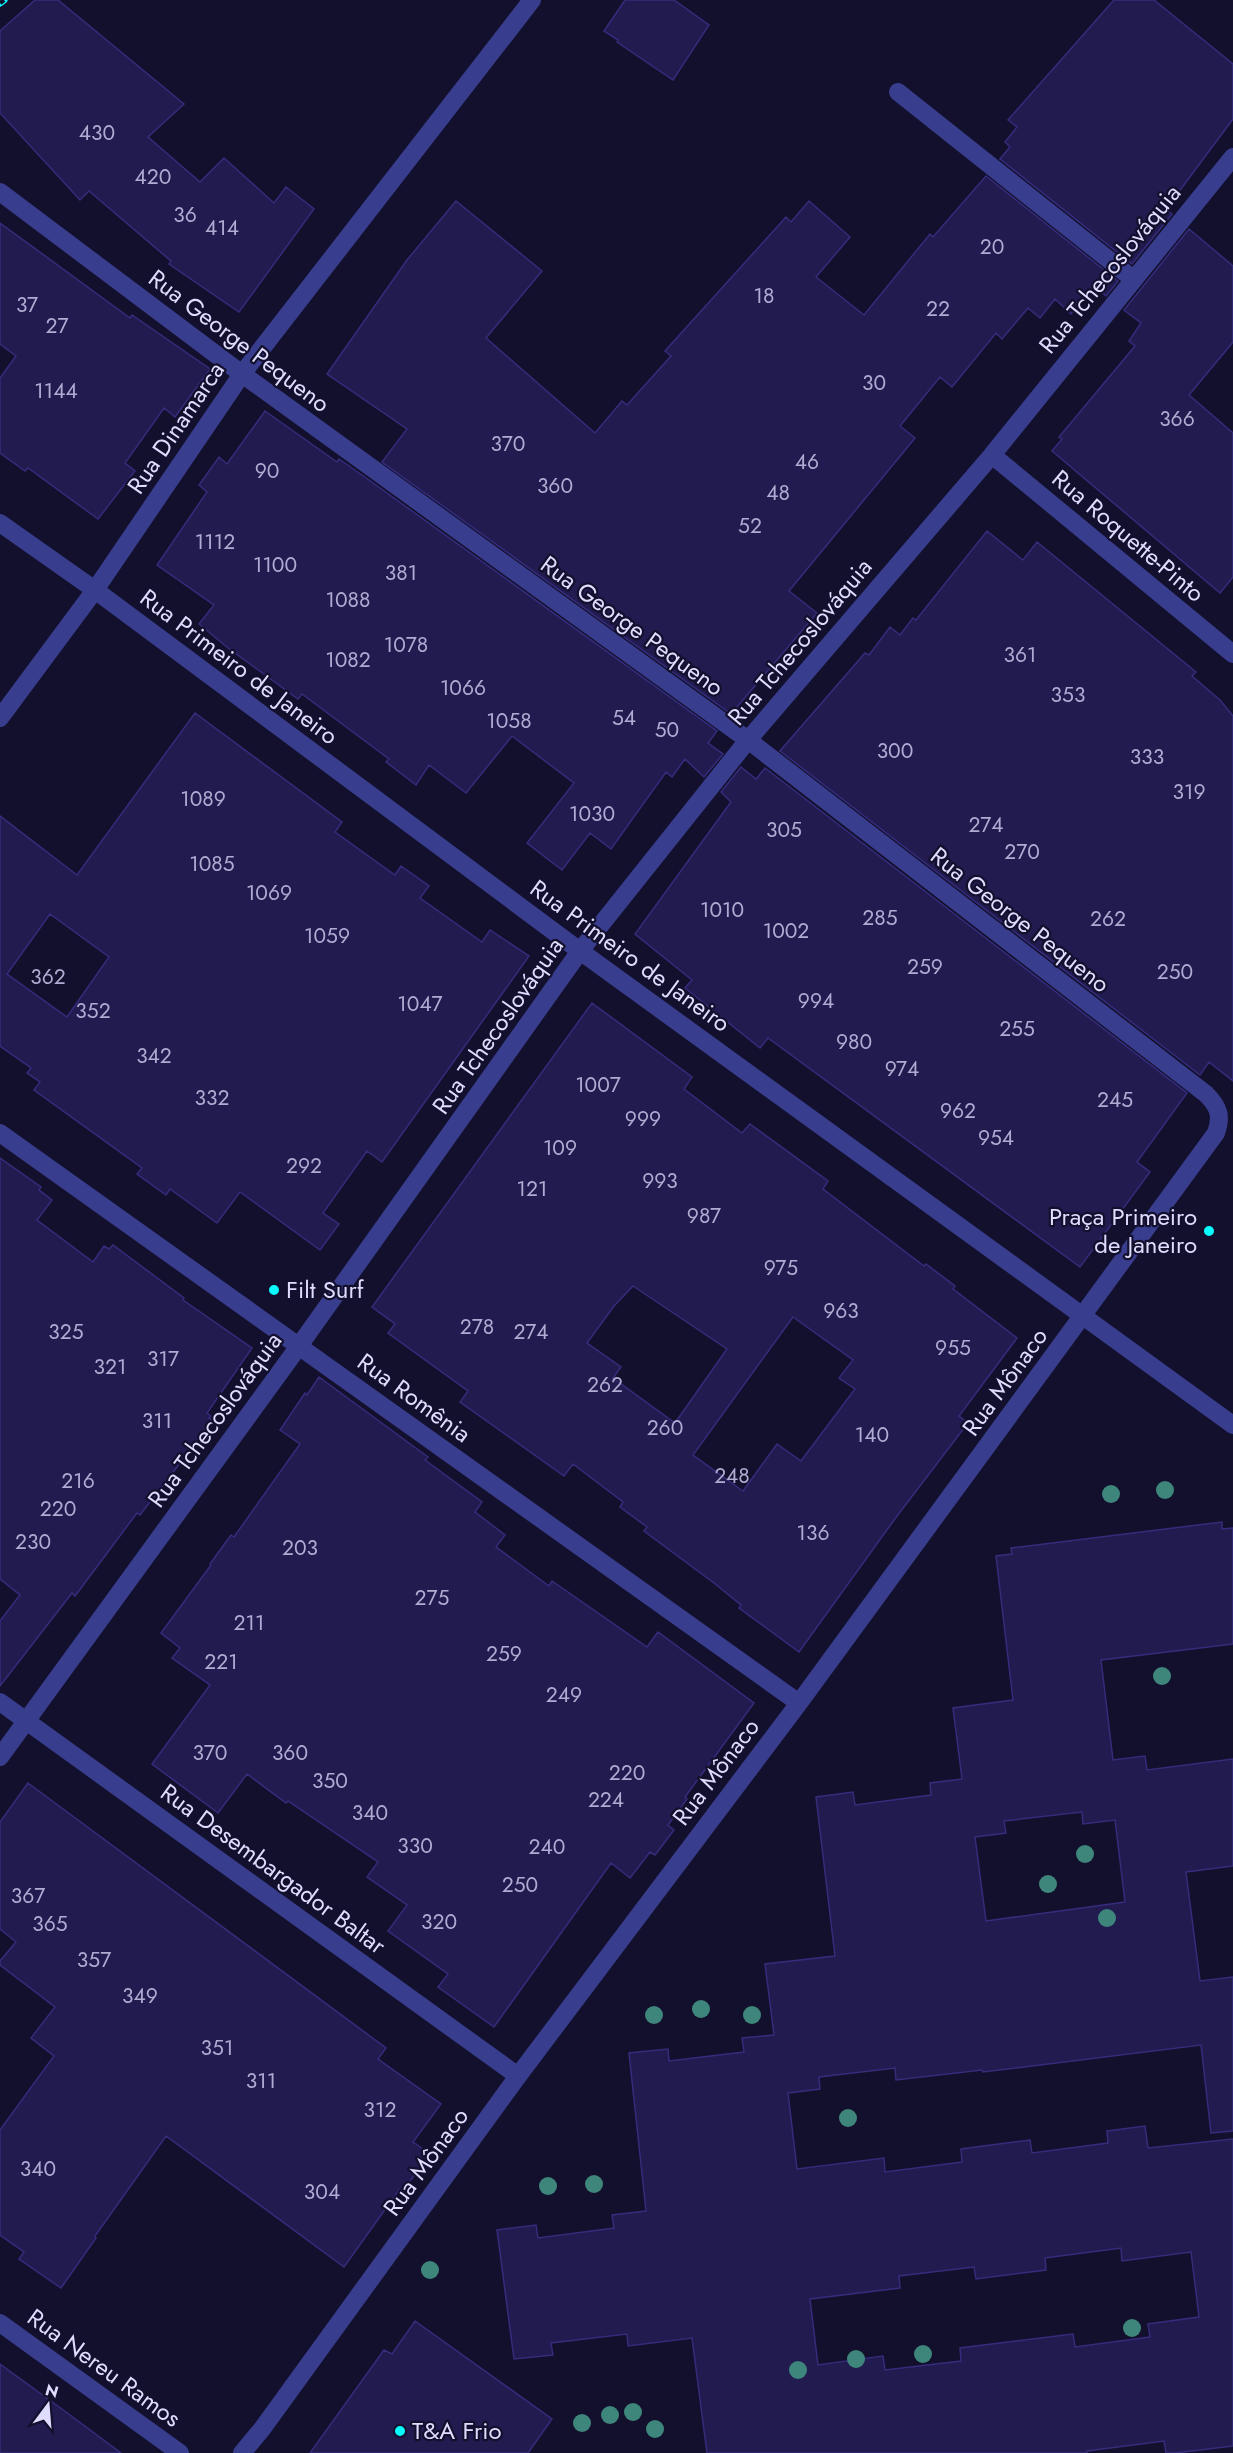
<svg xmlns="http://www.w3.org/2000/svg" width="1233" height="2453" font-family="Jost,sans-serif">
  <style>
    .building { fill: #211b4f; stroke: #352c7c; stroke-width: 1.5; fill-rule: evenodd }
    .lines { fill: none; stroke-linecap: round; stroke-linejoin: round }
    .minor { stroke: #393d8e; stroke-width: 18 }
    .rail-casing { stroke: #08fbff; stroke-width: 7 }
    .rail { stroke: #13102d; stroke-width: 4.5; stroke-dasharray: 14; stroke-linecap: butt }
    .tree { fill: #3e867b }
    .poi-dot { fill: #08fbff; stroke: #13102d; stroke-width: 2 }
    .labels { text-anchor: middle; stroke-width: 4.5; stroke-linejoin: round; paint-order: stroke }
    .number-label { font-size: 21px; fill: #afacd3 }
    .street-label { font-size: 24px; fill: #dedcff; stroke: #13102d }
    .poi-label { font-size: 24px; fill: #dedcff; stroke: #13102d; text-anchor: start }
  </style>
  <rect width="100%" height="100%" fill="#13102d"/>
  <path class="building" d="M35,0h23l126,104 -36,33 52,45 24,-24 50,45 12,-16 28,22 -75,103 -70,-48 2,-3 -82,-70 -9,9 -80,-87v-82z
    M625,0h49l35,25 -36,55 -56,-38 1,-2 -14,-9z
    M1114,0h40l79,64v55l-67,90 6,5 -40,50 -132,-105 10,-12 -5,-5 12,-15 -9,-7z
    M986,176l132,105 -12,15 -12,-10 -23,28 -16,-15 -15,19 -12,-10 -26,31 -6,-6 -44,54 -12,-10 -40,49 15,12 -126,153 28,22 -86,101 -349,-252 25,-33 -80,-55 80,-114 49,-59 86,70 -56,67 109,95 27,-32 5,4 44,-49 -6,-5 121,-134 5,5 18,-21 41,36 -34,40 48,38 66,-81 3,3z
    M0,223l130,95 2,-3 78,54 -35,48 -11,-9 -39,55 10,8 -37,48 -70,-51 -3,3 -25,-18v-75l16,-22 -16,-12z
    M1189,229l44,37v76l-44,53 44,38v144l-13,16 -168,-142 10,-12 -3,-2 76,-91 -6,-5 12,-18 -17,-13z
    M265,411l72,51 2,-3 30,21 348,251 -9,12 15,11 -19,23 -19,-18 -13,18 -6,-5 -55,77 -21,-16 -28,37 -35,-27 47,-60 -62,-47 -46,57 -37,-28 -13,20 -30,-23 3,-3 -87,-65 -4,5 -70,-51 -29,-24 15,-19 -57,-40 50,-73 -8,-7 20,-28 8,7z
    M987,531l36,29 14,-18 159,130 -4,4 28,24 13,16v365l-24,-19 -9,13 -420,-324 85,-98 4,2 21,-28 10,8 13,-17 3,2z
    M195,713l147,109 -7,10 60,43 6,-9 28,20 -9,12 62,44 8,-12 39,26 -147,206 -15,-11 -44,62 16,11 -19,26 -80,-58 -23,31 -47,-34 -4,6 -29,-21 5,-6 -108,-78 6,-8 -13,-9 4,-5 -31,-22v-230l77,59zM50,914l59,43 -42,60 -60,-43z
    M741,767l15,12 9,-11 422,325 -50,69 13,10 -70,95 -312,-229 -8,10 -75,-60 7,-8 -57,-46 96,-132 -10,-10z
    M592,1003l100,74 -8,12 58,44 8,-9 78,57 -5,8 101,77 2,-2 29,22 -2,3 64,49 -58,78 9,7 -71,93 -98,136 -60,-44 2,-3 -27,-22 -70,-52 3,-4 -27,-20 3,-5 -50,-38 -9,12 -104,-74 8,-11 -80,-58 7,-9 -23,-17zM633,1286l94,63 -52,74 -62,-45 8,-11 -34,-24 27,-37zM793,1317l60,43 -14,18 16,11 -54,72 -24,-17 -34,47 -50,-36z
    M0,1158l41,29 -2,3 13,10 -15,20 56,42 11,-16 5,3 4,-4 71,53 -1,2 69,48 -45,65 4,3 -2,2 3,2 -25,34 -47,61 -3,-2 -62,83 -3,-3 -72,93v-65l20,-26 -20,-16z
    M319,1377l109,80 -3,3 57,42 -7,10 30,23 -9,12 53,39 3,-5 95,66 11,-15 96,71 -69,94 2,2 -19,26 6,5 -19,25 -5,-3 -20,26 -19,-15 -117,164 -56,-40 10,-13 -60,-43 19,-26 -40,-28 11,-15 -90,-61 -2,2 -39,-29 -29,39 -66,-49 58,-79 -38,-27 8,-10 -19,-15 50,-68 -1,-1 21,-29 3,2 66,-93 -20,-14 25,-37 2,2z
    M1222,1522v7l11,-1v116l-132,16 12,100 32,-4 2,14 86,-11v107l-47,6 14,109 33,-4v154l-22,2 -10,-88 -218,27 -1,-2 -86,10 -1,-12 -76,9 1,12 -32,4 9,76 87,-11 1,14 77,-10 -1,-13 69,-9 2,13 76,-10 -1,-12 38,-5 3,22 85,-9v307l-58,7h-9l-2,-12 -77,10v2h-380l-15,-115 -64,8 -1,-12 -76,9 2,12 -39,4 -17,-129 39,-5 2,13 76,-10 -2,-13 34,-4 -17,-158 39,-4 1,12 75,-9 -2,-14 32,-3 -9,-71 70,-8 -19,-159 37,-5 2,13 76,-10 -1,-12 32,-4 -9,-71 60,-8 -17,-144 16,-2 -1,-6zM1082,1812l1,12 32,-4 10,82 -139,19 -11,-84 31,-4 -2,-12zM1121,2248l1,13 69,-9 8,65 -51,7 2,13 -75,10 -2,-13 -113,14 1,13 -76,9 -2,-14 -65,9 -8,-66 90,-11 -1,-12 75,-9 2,12 70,-9 -1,-12z
    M28,1783l358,265 -8,11 63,45 -28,38 17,12 -28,38 -3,-2 -55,77 -178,-131 -71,100 1,2 -35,50 -42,-29 5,-7 -24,-17v-105l54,-74 -23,-18 24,-31 -55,-42v-4l16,-19 -16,-13v-107z
    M415,2321l137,98 -24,34h-218l74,-103 8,4z
    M0,2364l66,48 55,41h-121z"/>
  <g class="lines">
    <path class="minor" d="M898,92l235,187
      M0,192l242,182 506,366 458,354c13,13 16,22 10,39l-417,570 -281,373 -256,353 -20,24
      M992,455l241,199
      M0,523l95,67 485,361 653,474
      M0,718l95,-128 147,-216 290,-374
      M0,1133l799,570
      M0,1702l518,374
      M0,1757l299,-411 281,-395 168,-211 244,-285 241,-298
      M0,2323l180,130"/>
    <g class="rail-casing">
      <path id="rail" d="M0,3l4,-3"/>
    </g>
    <use href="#rail" class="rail"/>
  </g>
  <g class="tree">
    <circle cx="1165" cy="1490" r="9"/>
    <circle cx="1111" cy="1494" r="9"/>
    <circle cx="1162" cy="1676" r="9"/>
    <circle cx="1085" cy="1854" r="9"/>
    <circle cx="1048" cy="1884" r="9"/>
    <circle cx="1107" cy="1918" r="9"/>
    <circle cx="701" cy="2009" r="9"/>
    <circle cx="654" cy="2015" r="9"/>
    <circle cx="752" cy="2015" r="9"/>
    <circle cx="848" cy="2118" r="9"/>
    <circle cx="594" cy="2184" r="9"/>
    <circle cx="548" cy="2186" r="9"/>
    <circle cx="430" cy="2270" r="9"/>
    <circle cx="1132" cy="2328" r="9"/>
    <circle cx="923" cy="2354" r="9"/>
    <circle cx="856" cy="2359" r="9"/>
    <circle cx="798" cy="2370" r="9"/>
    <circle cx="633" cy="2412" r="9"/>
    <circle cx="610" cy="2415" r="9"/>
    <circle cx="582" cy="2423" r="9"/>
    <circle cx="655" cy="2429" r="9"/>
  </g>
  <g class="poi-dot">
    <circle cx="1209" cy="1231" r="6"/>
    <circle cx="274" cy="1290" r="6"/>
    <circle cx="400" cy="2431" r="6"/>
  </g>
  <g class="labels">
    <g class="number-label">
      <text x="97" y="140">430</text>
      <text x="153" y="184">420</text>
      <text x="185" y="222">36</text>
      <text x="222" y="235">414</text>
      <text x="992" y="254">20</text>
      <text x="764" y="303">18</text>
      <text x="27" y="312">37</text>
      <text x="938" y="316">22</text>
      <text x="57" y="333">27</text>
      <text x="874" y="390">30</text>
      <text x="56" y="398">1144</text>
      <text x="1177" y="426">366</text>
      <text x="508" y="451">370</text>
      <text x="807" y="469">46</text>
      <text x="267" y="478">90</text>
      <text x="555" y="493">360</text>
      <text x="778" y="500">48</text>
      <text x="750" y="533">52</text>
      <text x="215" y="549">1112</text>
      <text x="275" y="572">1100</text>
      <text x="401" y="580">381</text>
      <text x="348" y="607">1088</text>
      <text x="406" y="652">1078</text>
      <text x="1020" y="662">361</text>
      <text x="348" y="667">1082</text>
      <text x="463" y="695">1066</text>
      <text x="1068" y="702">353</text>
      <text x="624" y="725">54</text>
      <text x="509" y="728">1058</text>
      <text x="667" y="737">50</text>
      <text x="895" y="758">300</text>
      <text x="1147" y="764">333</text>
      <text x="1189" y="799">319</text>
      <text x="203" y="806">1089</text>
      <text x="592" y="821">1030</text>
      <text x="986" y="832">274</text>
      <text x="784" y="837">305</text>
      <text x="1022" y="859">270</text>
      <text x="212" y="871">1085</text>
      <text x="269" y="900">1069</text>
      <text x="722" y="917">1010</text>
      <text x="880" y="925">285</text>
      <text x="1108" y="926">262</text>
      <text x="786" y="938">1002</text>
      <text x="327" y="943">1059</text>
      <text x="925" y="974">259</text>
      <text x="1175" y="979">250</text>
      <text x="48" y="984">362</text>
      <text x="816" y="1008">994</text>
      <text x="420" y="1011">1047</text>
      <text x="93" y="1018">352</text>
      <text x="1017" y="1036">255</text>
      <text x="854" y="1049">980</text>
      <text x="154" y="1063">342</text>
      <text x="902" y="1076">974</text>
      <text x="598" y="1092">1007</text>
      <text x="212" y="1105">332</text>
      <text x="1115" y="1107">245</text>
      <text x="958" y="1118">962</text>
      <text x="643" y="1126">999</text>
      <text x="996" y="1145">954</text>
      <text x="560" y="1155">109</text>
      <text x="304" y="1173">292</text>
      <text x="660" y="1188">993</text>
      <text x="532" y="1196">121</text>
      <text x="704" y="1223">987</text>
      <text x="781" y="1275">975</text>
      <text x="841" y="1318">963</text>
      <text x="477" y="1334">278</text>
      <text x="66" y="1339">325</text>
      <text x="531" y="1339">274</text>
      <text x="953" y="1355">955</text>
      <text x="163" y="1366">317</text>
      <text x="110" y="1374">321</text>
      <text x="605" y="1392">262</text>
      <text x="157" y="1428">311</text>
      <text x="665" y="1435">260</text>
      <text x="872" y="1442">140</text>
      <text x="732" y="1483">248</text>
      <text x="78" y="1488">216</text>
      <text x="58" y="1516">220</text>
      <text x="813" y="1540">136</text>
      <text x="33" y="1549">230</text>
      <text x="300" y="1555">203</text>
      <text x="432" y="1605">275</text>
      <text x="249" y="1630">211</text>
      <text x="504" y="1661">259</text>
      <text x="221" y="1669">221</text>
      <text x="564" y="1702">249</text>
      <text x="210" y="1760">370</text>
      <text x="290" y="1760">360</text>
      <text x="627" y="1780">220</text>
      <text x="330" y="1788">350</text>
      <text x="606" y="1807">224</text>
      <text x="370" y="1820">340</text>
      <text x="415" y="1853">330</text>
      <text x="547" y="1854">240</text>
      <text x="520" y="1892">250</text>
      <text x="28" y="1903">367</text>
      <text x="439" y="1929">320</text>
      <text x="50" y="1931">365</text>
      <text x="94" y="1967">357</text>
      <text x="140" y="2003">349</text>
      <text x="217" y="2055">351</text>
      <text x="261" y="2088">311</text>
      <text x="380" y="2117">312</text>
      <text x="38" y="2176">340</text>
      <text x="322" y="2199">304</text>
    </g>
    <g class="street-label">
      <text transform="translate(1110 269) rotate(-51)" y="8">Rua Tchecoslováquia</text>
      <text transform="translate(239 341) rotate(37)" y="8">Rua George Pequeno</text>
      <text transform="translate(176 428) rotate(-56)" y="8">Rua Dinamarca</text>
      <text transform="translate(1128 536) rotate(40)" y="8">Rua Roquette-Pinto</text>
      <text transform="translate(632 626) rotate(36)" y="8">Rua George Pequeno</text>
      <text transform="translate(800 642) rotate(-50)" y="8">Rua Tchecoslováquia</text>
      <text transform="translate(239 667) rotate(37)" y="8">Rua Primeiro de Janeiro</text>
      <text transform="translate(1020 920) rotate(38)" y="8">Rua George Pequeno</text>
      <text transform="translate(630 956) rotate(36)" y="8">Rua Primeiro de Janeiro</text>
      <text transform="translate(498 1026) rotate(-55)" y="8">Rua Tchecoslováquia</text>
      <text transform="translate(1005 1382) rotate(-54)" y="8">Rua Mônaco</text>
      <text transform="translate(414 1398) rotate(36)" y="8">Rua Romênia</text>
      <text transform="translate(215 1420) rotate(-54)" y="8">Rua Tchecoslováquia</text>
      <text transform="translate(716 1772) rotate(-53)" y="8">Rua Mônaco</text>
      <text transform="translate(273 1869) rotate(36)" y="8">Rua Desembargador Baltar</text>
      <text transform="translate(426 2162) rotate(-54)" y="8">Rua Mônaco</text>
      <text transform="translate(104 2368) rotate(36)" y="8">Rua Nereu Ramos</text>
    </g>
    <g class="poi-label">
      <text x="1197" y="1225" text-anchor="end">Praça Primeiro<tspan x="1197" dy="28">de Janeiro</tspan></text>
      <text x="286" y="1298">Filt Surf</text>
      <text x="412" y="2439">T&amp;A Frio</text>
    </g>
  </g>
  <g transform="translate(48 2405) rotate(16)" stroke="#13102d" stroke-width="4.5" paint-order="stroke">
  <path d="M0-4.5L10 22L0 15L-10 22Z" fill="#dedcff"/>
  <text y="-9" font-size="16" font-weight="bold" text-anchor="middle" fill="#dedcff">N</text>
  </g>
</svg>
